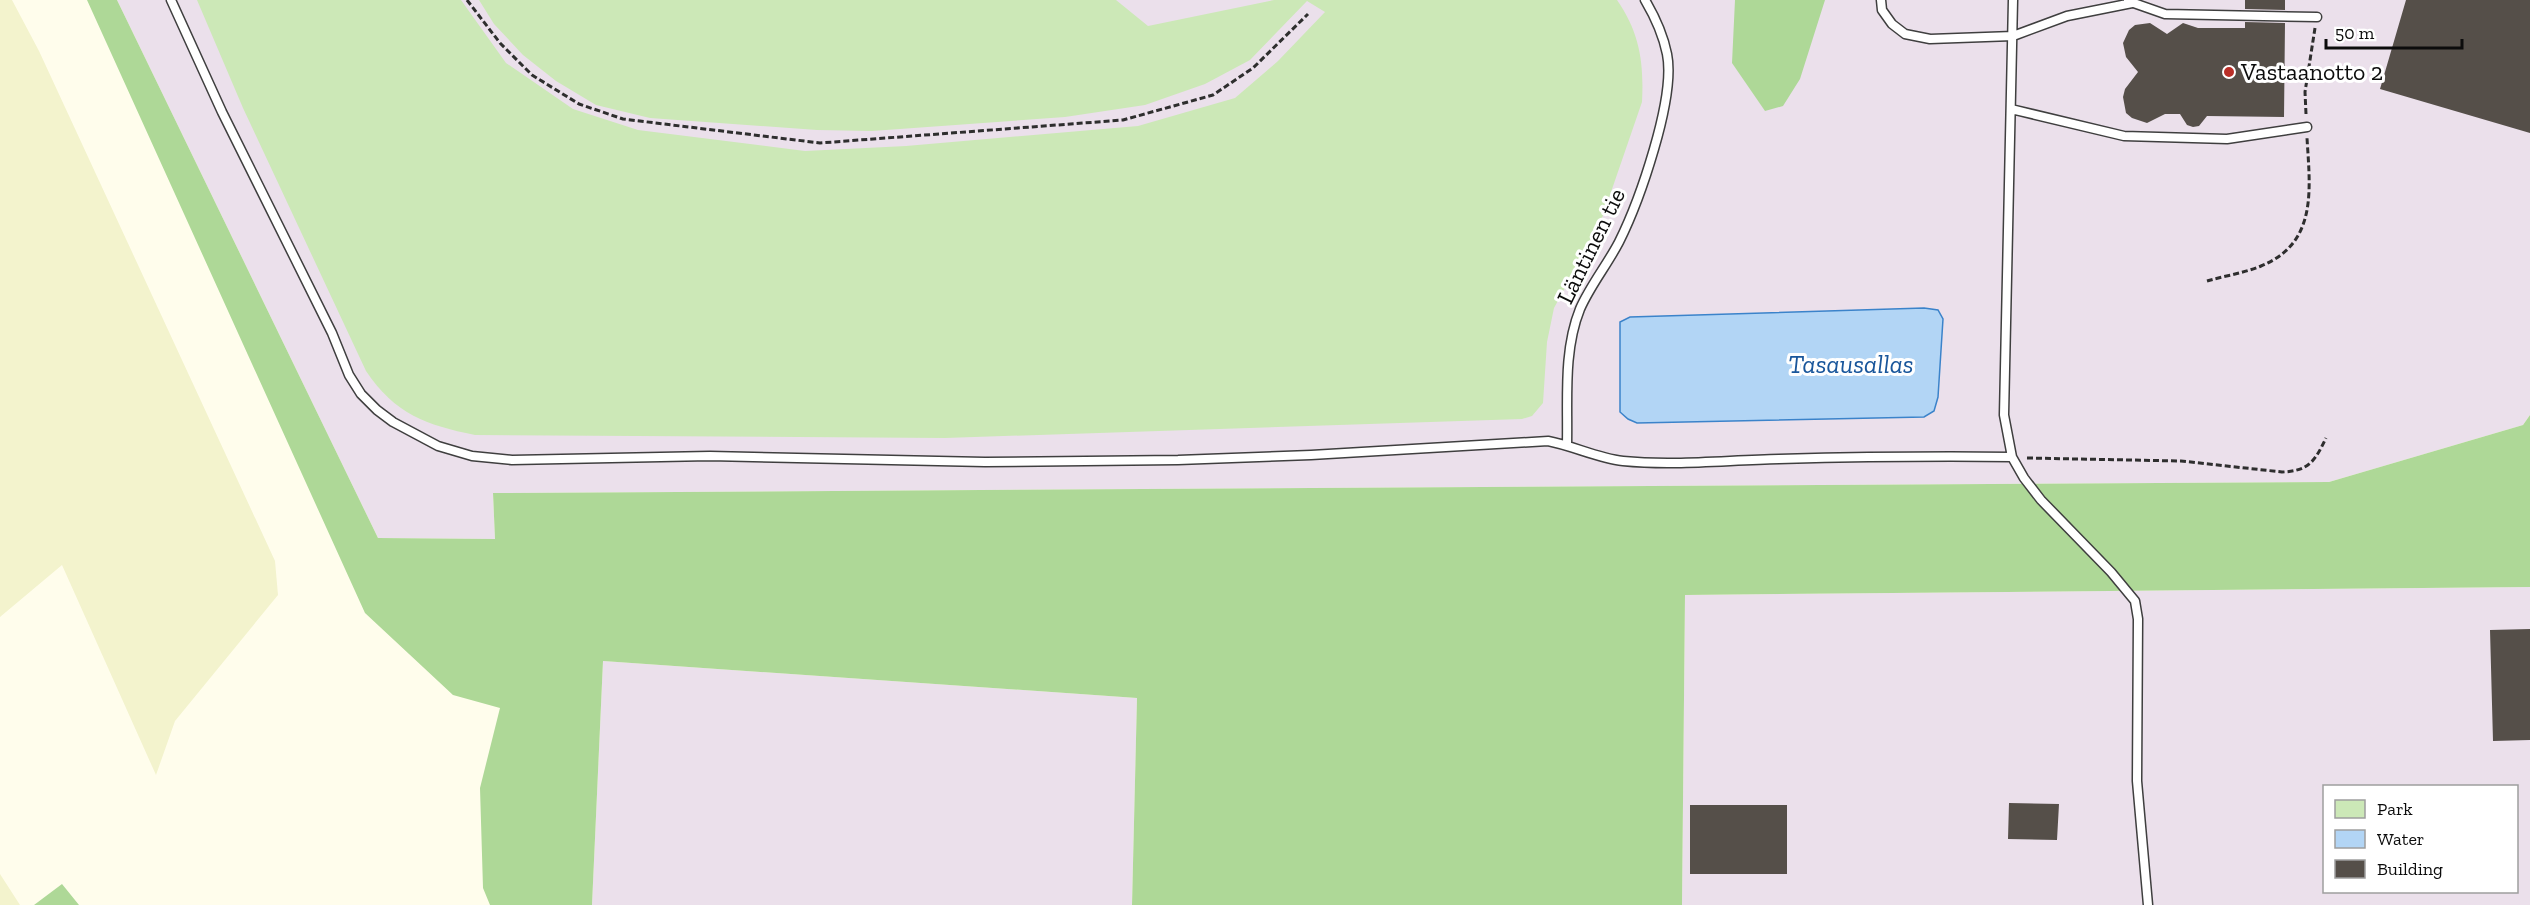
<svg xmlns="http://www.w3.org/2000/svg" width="2530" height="905" font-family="'Zilla Slab',serif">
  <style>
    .industrial { fill: #ebe0eb; fill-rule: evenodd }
    .farmland { fill: #f3f3cd }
    .green { fill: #cce8b7 }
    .forest { fill: #aed897 }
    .water { fill: #b2d5f5; stroke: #3b83ca; stroke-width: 1.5 }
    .building { fill: #554f49 }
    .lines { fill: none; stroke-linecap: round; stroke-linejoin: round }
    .lane-casing { stroke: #3f3f3f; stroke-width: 11 }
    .path { stroke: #2e2e2e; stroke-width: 3; stroke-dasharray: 6 3; stroke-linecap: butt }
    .lane { stroke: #fff; stroke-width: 8 }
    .poi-dot { fill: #b92f28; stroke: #fff; stroke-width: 2 }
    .labels { text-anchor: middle; stroke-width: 6; stroke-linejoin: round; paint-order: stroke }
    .poi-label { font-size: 24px; fill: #0c0c0c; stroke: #fff; text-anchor: start }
    .street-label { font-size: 24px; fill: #0c0c0c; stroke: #fff }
    .water-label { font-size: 26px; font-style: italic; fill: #19569b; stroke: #fff }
  </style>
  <rect width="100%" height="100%" fill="#fffdec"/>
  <path class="industrial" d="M117,0h2413v415l-7,10 -194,57 -1836,11 2,46 -117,-1z
    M2530,587v318h-848l3,-310zM2324,786h192v106h-192z
    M603,661l534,37 -5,207h-540z"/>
  <path class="farmland" d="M0,0h12l27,51 236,510 3,34 -103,126 -19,54 -94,-210 -62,52z
    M0,874l20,31h-20z"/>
  <path class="green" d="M197,0h264l45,63 67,46 65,21 167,21 101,-5 232,-20 97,-28 43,-37 47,-49 -18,-11 -57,59 -45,24 -60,21 -80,12 -193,14 -55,-1 -167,-12 -54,-13 -40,-24 -33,-26 -29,-31 -15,-24h637l32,26 126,-26h343c23,33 27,63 25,102l-42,122 -46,84 -7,34 -4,61 -11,13 -10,3 -577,19 -470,-3c-49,-10 -80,-21 -109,-64l-123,-263z"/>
  <path class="forest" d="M87,0h30l261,538 117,1 -2,-46 1836,-11 194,-57 7,-10v172l-845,8 -3,310h-550l5,-207 -534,-37 -11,244h-102l-7,-17 -3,-100 20,-80 -47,-13 -88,-82z
    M1735,0h90l-25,79 -17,27 -18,5 -33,-48z
    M62,884l17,21h-45z"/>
  <path class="water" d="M1924,308l14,2 5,9 -5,78 -4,14 -10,6 -287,6 -9,-4 -8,-7v-90l10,-5z"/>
  <path class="building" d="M2245,0h40v10l-40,-1z
    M2406,0h124v133l-150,-44z
    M2245,22l40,1 -1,94 -77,-1 -8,10 -6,1 -6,-2 -7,-11h-15l-18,9 -15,-5 -6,-5 -3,-16 2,-8 13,-17 -12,-15 -3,-14 6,-13 6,-5 15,-2 17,11 16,-11 15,5h47z
    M2530,629v111l-37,1 -3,-111z
    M2009,803l50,1 -2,36 -49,-1z
    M1690,805h97v69h-97z"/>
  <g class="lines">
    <g class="lane-casing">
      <path id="lane" d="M171,0l51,112 110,221 17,42 12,19 16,16 16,12 45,24 34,10 40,4 198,-4 275,6 193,-2 133,-5 237,-14c26,5 49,17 75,20 51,5 104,-1 156,-2 78,-2 155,-3 233,-2
        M1881,0l1,10 10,14 13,10 25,5 83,-3 54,-20 65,-13
        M2013,0l-9,415 8,42 12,21 17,22 70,72 24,29 3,18 -1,162 11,124
        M2128,1l37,13 152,3
        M2011,109l113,27 103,3 80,-12
        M1567,445c1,-45 -4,-94 13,-136 10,-23 27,-44 39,-67 20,-40 57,-144 48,-188 -4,-20 -12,-37 -22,-54"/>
    </g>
    <path class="path" d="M467,0l33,43 32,32 47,29 44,15 197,24 303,-23 90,-25 40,-27 55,-54
      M2306,114l-1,-22 10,-64
      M2207,281c17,-5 37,-8 54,-15 57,-23 49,-77 46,-128
      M2027,458l154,3 101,11c27,-1 33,-11 44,-34"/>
    <use href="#lane" class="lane"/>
  </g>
  <circle class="poi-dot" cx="2229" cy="72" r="6"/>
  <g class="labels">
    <g class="poi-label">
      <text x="2241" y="80">Vastaanotto 2</text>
    </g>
    <g class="street-label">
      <text transform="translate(1591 246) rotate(-64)" y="8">Läntinen tie</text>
    </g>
    <g class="water-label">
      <text x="1851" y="373">Tasausallas</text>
    </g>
  </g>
  <rect x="2323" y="785" width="195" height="108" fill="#ffffff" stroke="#9e9e9e" stroke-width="1.5"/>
  <rect x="2335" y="800" width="30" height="18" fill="#cce8b7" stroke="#9e9e9e" stroke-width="1.5"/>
  <text x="2377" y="815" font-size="18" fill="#0c0c0c">Park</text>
  <rect x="2335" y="830" width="30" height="18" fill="#b2d5f5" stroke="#9e9e9e" stroke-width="1.5"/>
  <text x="2377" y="845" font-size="18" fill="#0c0c0c">Water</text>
  <rect x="2335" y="860" width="30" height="18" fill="#554f49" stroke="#9e9e9e" stroke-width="1.5"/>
  <text x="2377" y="875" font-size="18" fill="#0c0c0c">Building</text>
  <path d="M2326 39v9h136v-9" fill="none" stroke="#0c0c0c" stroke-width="3"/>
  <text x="2335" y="39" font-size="18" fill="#0c0c0c" stroke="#ffffff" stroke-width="4.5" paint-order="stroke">50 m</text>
</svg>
